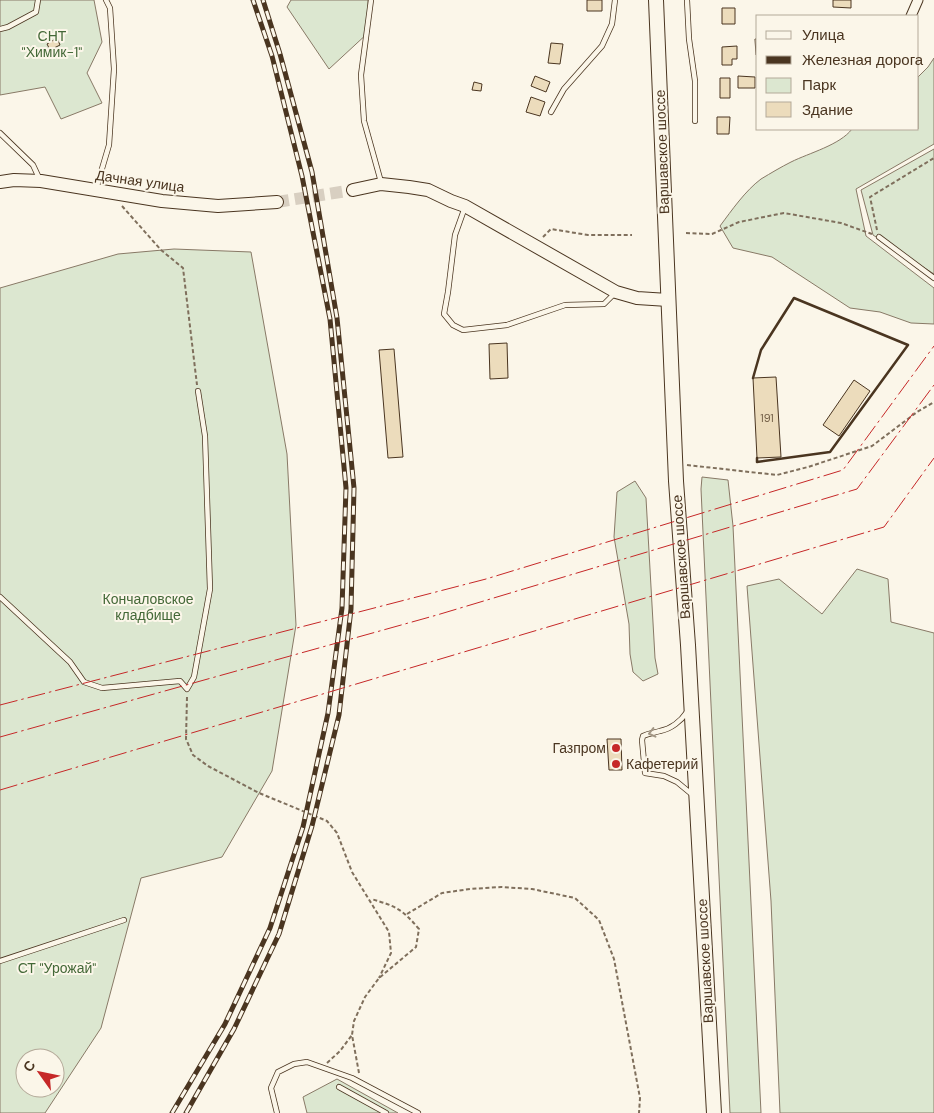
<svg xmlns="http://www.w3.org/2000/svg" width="934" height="1113" font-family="'DM Sans',sans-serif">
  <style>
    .green { fill: #dce7d0; stroke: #887966; fill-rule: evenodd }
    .building { fill: #ecdcbc; stroke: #4a3520 }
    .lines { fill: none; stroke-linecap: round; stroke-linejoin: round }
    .secondary-tunnel { stroke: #d8cfc1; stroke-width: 12; stroke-dasharray: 12 6; stroke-linecap: butt }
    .lane-casing { stroke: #4a3520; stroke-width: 6 }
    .street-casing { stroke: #4a3520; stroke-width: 11 }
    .secondary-casing { stroke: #4a3520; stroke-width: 14 }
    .primary-casing { stroke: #4a3520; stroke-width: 16 }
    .path { stroke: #7f6f5c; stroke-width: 2; stroke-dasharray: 4 2.5; stroke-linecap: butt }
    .lane { stroke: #fbf6e9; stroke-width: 4.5 }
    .street { stroke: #fbf6e9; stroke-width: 9 }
    .secondary { stroke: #fbf6e9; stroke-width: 12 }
    .primary { stroke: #fbf6e9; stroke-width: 14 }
    .rail-casing { stroke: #4a3520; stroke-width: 5 }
    .rail { stroke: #fbf6e9; stroke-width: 3; stroke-dasharray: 9; stroke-linecap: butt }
    .wall { stroke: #4a3520; stroke-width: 2.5 }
    .power { stroke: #c62828; stroke-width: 1; stroke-dasharray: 18 4 2.5 4; stroke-linecap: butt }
    .oneway { stroke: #a29684 }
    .poi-dot { fill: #c62828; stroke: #fbf6e9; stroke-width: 2 }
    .labels { text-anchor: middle; stroke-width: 4; stroke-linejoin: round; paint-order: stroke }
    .number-label { font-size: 11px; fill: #725f47 }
    .park-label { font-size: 14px; fill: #436837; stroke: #fbf6e9 }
    .street-label { font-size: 14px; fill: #4a3520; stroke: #fbf6e9 }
    .poi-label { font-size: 14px; fill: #4a3520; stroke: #fbf6e9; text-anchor: end }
  </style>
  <rect width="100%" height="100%" fill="#fbf6e9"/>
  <path class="green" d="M0,0h94l8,42 -15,31 15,30 -41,16 -16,-32 -45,8z
    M291,0h77l1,32 -40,37 -42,-62z
    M934,58v86l-78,45 10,47 68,52v36l-23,-1 -31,-11 -30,-4 -78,-51 -39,-9 -13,-22c12,-16 25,-35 41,-47 10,-6 20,-12 30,-17 18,-9 49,-17 61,-33h66v-52l10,-10z
    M934,149v125l-61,-39 -12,-45z
    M174,249l77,3 36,202 9,171 -24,146 -50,86 -81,21 -40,150 -56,85h-45v-825l118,-34zM25,1058h30v30h-30z
    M702,477l26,3 5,46 28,587h-31l-29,-624z
    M635,481l11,17 9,160 3,16 -15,7 -10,-9 -3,-18 -1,-30 -15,-87 3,-45z
    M857,569l31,10 3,43 43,11v480h-154l-9,-212 -24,-315 32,-7 43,35z
    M337,1079l61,34h-91l-4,-16z"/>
  <path class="building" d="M587,0h15v11h-15z
    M833,0h18v8l-18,-1z
    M722,8h13v16h-13z
    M57,38l3,7 -10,5 -3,-6z
    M755,39h3v16h-2z
    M551,43l12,1 -3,20 -12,-1z
    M737,46v13h-5v6h-10v-18z
    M535,76l15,6 -4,10 -15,-6z
    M738,76l17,1v11h-17z
    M720,78h10v20h-10z
    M474,82l8,2 -1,7 -9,-1z
    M531,97l14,5 -5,14 -14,-4z
    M717,117h13l-1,17h-12z
    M507,343l1,35 -18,1 -1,-35z
    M394,349l9,108 -15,1 -9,-108z
    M776,377l5,80 -24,1 -4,-80z
    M854,380l16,11 -31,45 -16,-11z
    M607,739h14l1,31h-13z"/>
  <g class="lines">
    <path class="secondary-tunnel" d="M277,202l76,-12"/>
    <g class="lane-casing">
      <path id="lane" d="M371,0l-10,75 3,46 17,61
        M687,0l2,39 6,42v40
        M0,29l8,-2 28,-15 2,-12
        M551,112l13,-23 38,-43 10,-22 3,-24
        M0,133l33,32 7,15
        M96,189l13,-44 5,-76 -4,-61 -4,-8
        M465,207l-10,28 -7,57 -4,22 9,11 10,5 44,-5 58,-20 39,-1 10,-10
        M879,237l55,41
        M0,597l70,65 14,20 18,6 78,-7 7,8 7,-12 16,-88 -5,-153 -7,-45
        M687,712c-6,9 -16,17 -27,19 -6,2 -11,2 -17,5l-1,4 3,33 19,3 13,6 17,14
        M0,961l124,-41
        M339,1087l47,26
        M277,1113l-6,-25 7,-16 16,-8 13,-2 45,16 66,35"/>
    </g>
    <g class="street-casing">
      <path id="street" d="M911,16l7,-16"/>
    </g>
    <g class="secondary-casing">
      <path id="secondary" d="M0,182l14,-2 27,1 121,20 56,5 59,-4
        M353,190l28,-6 28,3 19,3 23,11 14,5 151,86 21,6 31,2"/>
    </g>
    <g class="primary-casing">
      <path id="primary" d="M656,0l20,481 12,164 26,468"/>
    </g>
    <path class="path" d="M122,206l39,44 22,18 14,117
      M877,230l-7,-33 64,-39
      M686,233l26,1 27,-12 45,-9 57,10 31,11
      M543,237l8,-8 37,6h44
      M687,465l90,10 31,-8 64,-21 45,-34 17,-10
      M187,697l-1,42 7,16 15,11 51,27 68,28 10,12 15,39 37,60 2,21 -12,25
      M407,914l35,-21 28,-4 31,-2 31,2 43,9 24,22 15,39 26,139 -1,15
      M327,1063l13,-12 12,-16
      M359,1073l-7,-38 2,-14 11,-24 14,-19 37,-31 3,-18c-17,-20 -23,-23 -48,-30"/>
    <use href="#lane" class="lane"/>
    <use href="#street" class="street"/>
    <use href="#secondary" class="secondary"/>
    <use href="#primary" class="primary"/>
    <g class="rail-casing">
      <path id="rail" d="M172,1113l53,-89 45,-96 33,-101 25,-114 14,-105 4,-120 -16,-169 -28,-143 -30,-120 -19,-56
        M186,1113l48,-84 45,-95 33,-108 27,-111 12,-106 3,-121 -17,-170 -25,-146 -32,-118 -17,-54"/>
    </g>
    <use href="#rail" class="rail"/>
    <path class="wall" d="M753,378l8,-28 33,-52 114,47 -78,107 -73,10v-4"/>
    <path class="power" d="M0,705l486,-126 357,-109 91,-124
      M0,737l437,-122 420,-126 77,-104
      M0,790l884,-263 50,-69"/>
  </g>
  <defs><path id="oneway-chevron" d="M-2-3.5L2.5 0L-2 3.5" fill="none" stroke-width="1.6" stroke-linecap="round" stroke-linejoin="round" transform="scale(1.25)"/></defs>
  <use class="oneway" href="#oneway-chevron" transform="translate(652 733) rotate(166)"/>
  <g class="poi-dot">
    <circle cx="616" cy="748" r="5"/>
    <circle cx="616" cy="764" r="5"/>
  </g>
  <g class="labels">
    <g class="number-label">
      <text x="767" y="422">191</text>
    </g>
    <g class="park-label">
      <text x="52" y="41">СНТ<tspan x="52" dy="16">"Химик-1"</tspan></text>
      <text x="148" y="604">Кончаловское<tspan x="148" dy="16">кладбище</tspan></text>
      <text x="57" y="973">СТ "Урожай"</text>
    </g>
    <g class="street-label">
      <text transform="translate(662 152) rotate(-92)" y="5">Варшавское шоссе</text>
      <text transform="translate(140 181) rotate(8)" y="5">Дачная улица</text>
      <text transform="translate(681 557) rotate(-94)" y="5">Варшавское шоссе</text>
      <text transform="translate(705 961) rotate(-93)" y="5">Варшавское шоссе</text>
    </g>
    <g class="poi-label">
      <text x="606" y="753">Газпром</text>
      <text x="626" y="769" text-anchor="start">Кафетерий</text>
    </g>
  </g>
  <rect x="756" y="15" width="162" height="115" fill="#fbf6e9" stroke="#b4a999"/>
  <rect x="766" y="31" width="25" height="8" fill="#fbf6e9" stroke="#b4a999"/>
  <text x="802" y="40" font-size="15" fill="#4a3520">Улица</text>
  <rect x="766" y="56" width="25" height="8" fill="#4a3520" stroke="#b4a999"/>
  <text x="802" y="65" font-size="15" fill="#4a3520">Железная дорога</text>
  <rect x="766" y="78" width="25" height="15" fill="#dce7d0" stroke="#b4a999"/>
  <text x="802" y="90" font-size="15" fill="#4a3520">Парк</text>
  <rect x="766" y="102" width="25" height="15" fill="#ecdcbc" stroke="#b4a999"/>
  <text x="802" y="115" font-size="15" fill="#4a3520">Здание</text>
  <g transform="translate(40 1073) rotate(303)"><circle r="24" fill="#fbf6e9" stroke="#b4a999"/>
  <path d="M0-4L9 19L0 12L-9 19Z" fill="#c62828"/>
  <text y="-8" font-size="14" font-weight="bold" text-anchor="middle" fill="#4a3520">С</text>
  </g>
</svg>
